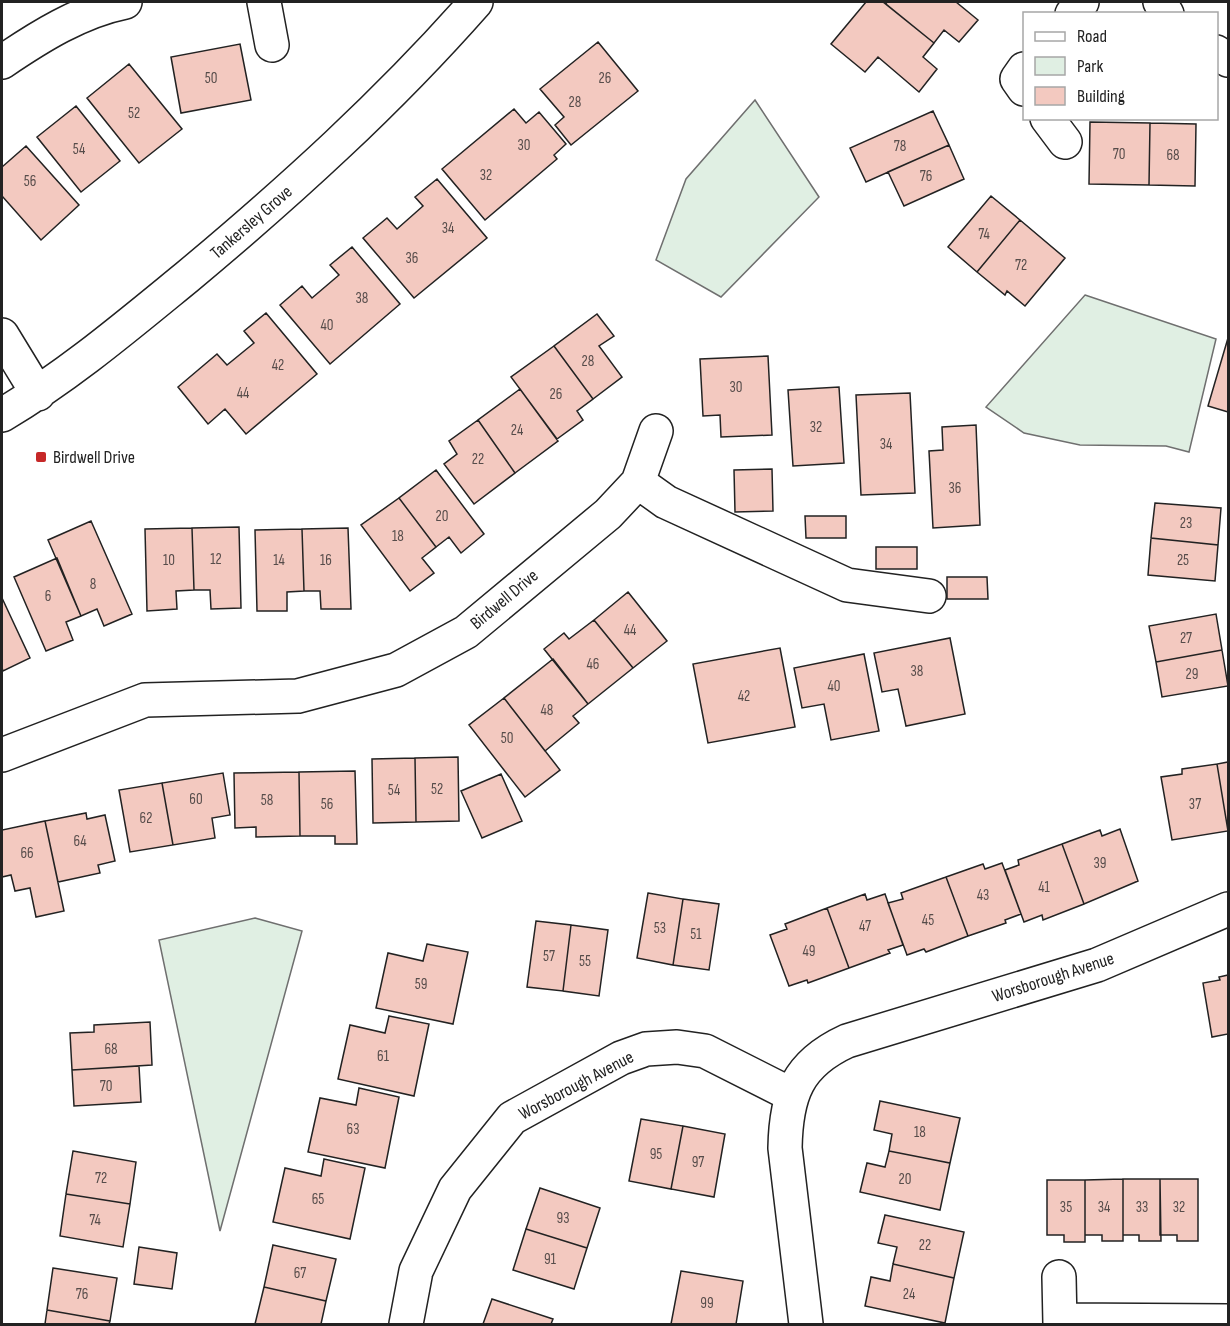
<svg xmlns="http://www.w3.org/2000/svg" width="1230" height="1326" font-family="'Sofia Sans Condensed',sans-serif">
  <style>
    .green { fill: #e0efe3; stroke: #6f6f6f; stroke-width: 1.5 }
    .building { fill: #f3c9c0; stroke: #222; stroke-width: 1.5 }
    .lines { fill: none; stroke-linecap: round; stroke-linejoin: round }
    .minor-casing { stroke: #222; stroke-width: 36 }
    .minor { stroke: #fff; stroke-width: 33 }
    .poi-dot { fill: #c62828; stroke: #fff; stroke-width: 2 }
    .labels { text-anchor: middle; stroke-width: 4.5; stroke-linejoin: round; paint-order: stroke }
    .number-label { font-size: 15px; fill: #564c4a }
    .street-label { font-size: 18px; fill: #222; stroke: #fff }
    .poi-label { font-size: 18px; fill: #222; stroke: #fff; text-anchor: start }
  </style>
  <rect width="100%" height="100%" fill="#fff"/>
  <path class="green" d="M755,100l64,97 -98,100 -65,-37 30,-81z
    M1085,295l131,44 -27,113 -23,-6 -86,-1 -56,-12 -38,-26z
    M255,918l47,13 -82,300 -61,-291z"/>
  <path class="building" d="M866,2h17l51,41 -11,14 14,12 -18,23 -41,-35 -13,15 -34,-28z
    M887,2h69l22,18 -19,22 -15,-12 -10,13 -48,-39z
    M598,42l40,49 -67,54 -16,-20 9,-8 -24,-28z
    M240,44l11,56 -70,13 -10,-56z
    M129,64l53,65 -43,34 -52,-65z
    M76,106l44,55 -39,31 -44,-55z
    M514,109l12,14 13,-11 27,32 -12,11 3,4 -72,61 -43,-51z
    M933,111l16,34 -83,37 -16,-34z
    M1090,122l60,1 -1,62 -60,-1z
    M1150,123l46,1 -1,62 -46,-1z
    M949,145l15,34 -60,27 -16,-34z
    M26,146l53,59 -38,35 -39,-44v-29z
    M437,179l50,59 -73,60 -51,-60 24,-20 10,11 26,-23 -8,-9z
    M991,196l29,24 -43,52 -29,-25z
    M1020,220l45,38 -40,48 -18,-15 -2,4 -28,-23z
    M352,247l48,57 -70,60 -50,-59 22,-19 10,12 27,-23 -9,-10z
    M266,313l51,61 -71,60 -21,-25 -17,15 -30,-37 39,-33 10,11 27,-22 -10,-12z
    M597,314l17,22 -15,10 23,31 -29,22 -39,-53z
    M1228,338v74l-20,-6z
    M554,346l39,53 -16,12 6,9 -26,19 -46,-62z
    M768,356l4,79 -51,2 -1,-22 -17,1 -3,-57z
    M839,387l5,76 -51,3 -5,-76z
    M520,389l38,52 -43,32 -37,-53z
    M910,393l5,100 -54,2 -5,-100z
    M478,420l37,53 -41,31 -30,-40 13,-10 -8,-13z
    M976,425l4,100 -47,3 -4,-77 14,-1 -1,-23z
    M772,469l1,42 -38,1 -1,-42z
    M436,470l48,64 -23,19 -12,-16 -13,10 -37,-49z
    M399,498l37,49 -14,11 12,15 -24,18 -49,-66z
    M1155,503l66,5 -3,37 -67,-7z
    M805,516h41v22h-40z
    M91,521l41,93 -28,12 -7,-17 -16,7 -33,-76z
    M239,527l2,81 -30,1 -1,-19h-16l-2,-62z
    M192,528l2,62 -18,1 1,18 -30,2 -2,-82z
    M348,528l3,81h-30l-1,-18h-16l-2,-62z
    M302,529l2,62 -17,1v19h-30l-2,-81z
    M1151,538l67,7 -3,36 -67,-6z
    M876,547h41v22h-41z
    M57,558l24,58 -15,6 7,18 -27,11 -32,-74z
    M947,577h40l1,22h-41z
    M628,592l39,49 -34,27 -39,-48z
    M2,598l28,60 -27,13 -1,-3z
    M1216,614l6,36 -66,12 -7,-36z
    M594,620l39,48 -45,36 -44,-55 20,-16 5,6z
    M950,638l15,76 -59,12 -8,-37 -16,3 -8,-39z
    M780,648l15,79 -87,16 -15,-79z
    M1222,650l6,36 -66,11 -6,-35z
    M864,654l15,77 -48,9 -7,-36 -22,4 -8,-40z
    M553,659l35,45 -15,12 6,7 -34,28 -41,-53z
    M504,698l56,72 -35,27 -56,-72z
    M458,757l1,64 -43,1 -1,-64z
    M415,758l1,64 -43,1 -1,-64z
    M1228,762v69l-11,-67z
    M1217,764l11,67 -56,9 -11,-63 21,-3v-5z
    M355,771l2,73h-22v-8h-35l-1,-64z
    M299,772l1,64 -44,1v-10l-21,1 -1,-55z
    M223,773l7,42 -18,3 3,20 -42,7 -11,-62z
    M501,774l21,47 -40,17 -21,-47z
    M162,783l11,62 -43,7 -11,-62z
    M86,813l1,6 18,-4 10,46 -17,4 2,8 -42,9 -13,-61z
    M45,821l19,90 -28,6 -6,-29 -15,3 -4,-16 -9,2v-47z
    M1120,829l18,52 -54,23 -22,-60 38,-14 2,6z
    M1062,844l22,60 -41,16 -1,-5 -18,7 -19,-52 14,-5 -1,-5z
    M1002,863l19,51 -16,6 1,3 -38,13 -22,-59 37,-13 2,5z
    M946,877l22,59 -42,16 -2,-3 -17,6 -19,-52 15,-4 -2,-6z
    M648,893l35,6 -10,66 -36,-7z
    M865,894l2,6 18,-6 18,51 -15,5 2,3 -41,15 -22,-60z
    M683,899l36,5 -10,66 -36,-5z
    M827,908l22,60 -41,15 -1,-3 -18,6 -19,-51 17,-6 -2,-5z
    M536,921l35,4 -8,66 -36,-4z
    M571,925l37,5 -9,66 -36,-5z
    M427,944l41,8 -15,72 -77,-16 12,-55 35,8z
    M1228,975v59l-16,3 -9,-54 17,-3 -1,-3z
    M389,1016l40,8 -15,72 -76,-17 12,-54 35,8z
    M150,1022l2,43 -80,5 -2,-37 24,-1v-7z
    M139,1066l2,36 -67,4 -2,-36z
    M359,1088l40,9 -14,71 -77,-16 12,-54 36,7z
    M880,1101l80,17 -10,45 -61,-12 3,-17 -18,-4z
    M641,1119l42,7 -12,63 -42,-8z
    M683,1126l42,8 -11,63 -43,-8z
    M73,1151l63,11 -6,42 -64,-10z
    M889,1151l61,12 -10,47 -80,-18 7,-29 18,4z
    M324,1159l41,9 -15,71 -77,-17 12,-54 36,8z
    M1123,1179v62h-21v-6h-17v-55z
    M1123,1179h37l1,62h-22v-6h-16z
    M1160,1179h38v62h-21v-6h-17z
    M1047,1180h38v62h-21v-7h-17z
    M540,1188l60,20 -13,40 -61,-19z
    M66,1194l64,10 -7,43 -63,-11z
    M885,1215l79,17 -10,46 -61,-14 4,-17 -19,-4z
    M526,1229l61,19 -13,41 -61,-19z
    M273,1245l63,14 -10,42 -62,-14z
    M139,1247l38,6 -5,36 -38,-5z
    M893,1264l61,14 -9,45 -80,-17 6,-29 19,4z
    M53,1268l64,10 -7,43 -63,-11z
    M681,1271l62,10 -7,43h-65z
    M264,1287l62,14 -5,23h-66z
    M492,1299l61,20 -2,5h-68z
    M47,1310l63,11 -1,3h-64z"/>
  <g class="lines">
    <g class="minor-casing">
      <path id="minor" d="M264,2l8,43
        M1160,2l7,12
        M1072,14l10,-12
        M1216,52l12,8
        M2,62c37,-25 78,-51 123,-60
        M1024,69l-7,10 7,10
        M1047,118l18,24
        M2,335l36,59
        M2,415c66,-39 125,-89 185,-138 103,-86 201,-175 289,-275
        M656,431l-18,51 28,20 181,83 82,11
        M2,755l143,-55 153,-4 98,-26 70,-38 142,-118 30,-32
        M1059,1277l1,47
        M1060,1320l168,1
        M406,1324l10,-53 39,-82 57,-71 109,-60 25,-9 31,-2 28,4 87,44
        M806,1324l-21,-176c1,-53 12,-84 62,-107l250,-76 131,-56"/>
    </g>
    <use href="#minor" class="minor"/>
  </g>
  <rect class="poi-dot" x="35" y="451" width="12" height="12" rx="3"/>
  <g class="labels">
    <g class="number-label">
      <text x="211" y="83">50</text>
      <text x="605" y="83">26</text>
      <text x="575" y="107">28</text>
      <text x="134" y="118">52</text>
      <text x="524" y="150">30</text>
      <text x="900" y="151">78</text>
      <text x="79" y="154">54</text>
      <text x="1119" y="159">70</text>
      <text x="1173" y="160">68</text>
      <text x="486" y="180">32</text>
      <text x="926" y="181">76</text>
      <text x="30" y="186">56</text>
      <text x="448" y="233">34</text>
      <text x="984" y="239">74</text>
      <text x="412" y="263">36</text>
      <text x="1021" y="270">72</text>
      <text x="362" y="303">38</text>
      <text x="327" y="330">40</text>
      <text x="588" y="366">28</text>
      <text x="278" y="370">42</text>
      <text x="736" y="392">30</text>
      <text x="243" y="398">44</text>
      <text x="556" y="399">26</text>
      <text x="816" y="432">32</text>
      <text x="517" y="435">24</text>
      <text x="886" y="449">34</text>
      <text x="478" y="464">22</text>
      <text x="955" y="493">36</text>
      <text x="442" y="521">20</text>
      <text x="1186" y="528">23</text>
      <text x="398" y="541">18</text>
      <text x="216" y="564">12</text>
      <text x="169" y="565">10</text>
      <text x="279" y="565">14</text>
      <text x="326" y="565">16</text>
      <text x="1183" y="565">25</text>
      <text x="93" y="589">8</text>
      <text x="48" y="601">6</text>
      <text x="630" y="635">44</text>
      <text x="1186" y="643">27</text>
      <text x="593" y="669">46</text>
      <text x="917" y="676">38</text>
      <text x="1192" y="679">29</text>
      <text x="834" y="691">40</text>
      <text x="744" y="701">42</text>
      <text x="547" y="715">48</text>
      <text x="507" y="743">50</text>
      <text x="437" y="794">52</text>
      <text x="394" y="795">54</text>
      <text x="196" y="804">60</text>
      <text x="267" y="805">58</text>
      <text x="327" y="809">56</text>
      <text x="1195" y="809">37</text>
      <text x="146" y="823">62</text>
      <text x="80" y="846">64</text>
      <text x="27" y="858">66</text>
      <text x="1100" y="868">39</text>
      <text x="1044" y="892">41</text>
      <text x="983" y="900">43</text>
      <text x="928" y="925">45</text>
      <text x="865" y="931">47</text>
      <text x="660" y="933">53</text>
      <text x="696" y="939">51</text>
      <text x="809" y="956">49</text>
      <text x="549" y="961">57</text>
      <text x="585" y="966">55</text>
      <text x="421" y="989">59</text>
      <text x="111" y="1054">68</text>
      <text x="383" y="1061">61</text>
      <text x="106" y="1091">70</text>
      <text x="353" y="1134">63</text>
      <text x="920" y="1137">18</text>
      <text x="656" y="1159">95</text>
      <text x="698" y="1167">97</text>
      <text x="101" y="1183">72</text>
      <text x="905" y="1184">20</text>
      <text x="318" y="1204">65</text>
      <text x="1066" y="1212">35</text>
      <text x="1104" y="1212">34</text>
      <text x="1142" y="1212">33</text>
      <text x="1179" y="1212">32</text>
      <text x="563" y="1223">93</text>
      <text x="95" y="1225">74</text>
      <text x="925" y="1250">22</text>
      <text x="550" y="1264">91</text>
      <text x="300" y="1278">67</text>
      <text x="82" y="1299">76</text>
      <text x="909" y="1299">24</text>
      <text x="707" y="1308">99</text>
    </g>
    <g class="street-label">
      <text transform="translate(251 222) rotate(-41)" y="6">Tankersley Grove</text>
      <text transform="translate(504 599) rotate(-40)" y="6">Birdwell Drive</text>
      <text transform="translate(1053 977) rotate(-18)" y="6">Worsborough Avenue</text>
      <text transform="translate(576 1085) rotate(-28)" y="6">Worsborough Avenue</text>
    </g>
    <g class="poi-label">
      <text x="53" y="463">Birdwell Drive</text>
    </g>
  </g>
  <rect width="1230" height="1326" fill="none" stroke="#222222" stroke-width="6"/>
  <rect x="1023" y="12" width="195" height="108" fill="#ffffff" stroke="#a7a7a7" stroke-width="1.5"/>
  <rect x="1035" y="32" width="30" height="9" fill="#ffffff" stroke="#a7a7a7" stroke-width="1.5"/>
  <text x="1077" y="42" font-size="18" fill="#222222">Road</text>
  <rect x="1035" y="57" width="30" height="18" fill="#e0efe3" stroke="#a7a7a7" stroke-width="1.5"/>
  <text x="1077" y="72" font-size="18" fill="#222222">Park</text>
  <rect x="1035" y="87" width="30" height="18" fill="#f3c9c0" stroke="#a7a7a7" stroke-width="1.5"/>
  <text x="1077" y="102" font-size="18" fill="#222222">Building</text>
</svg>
